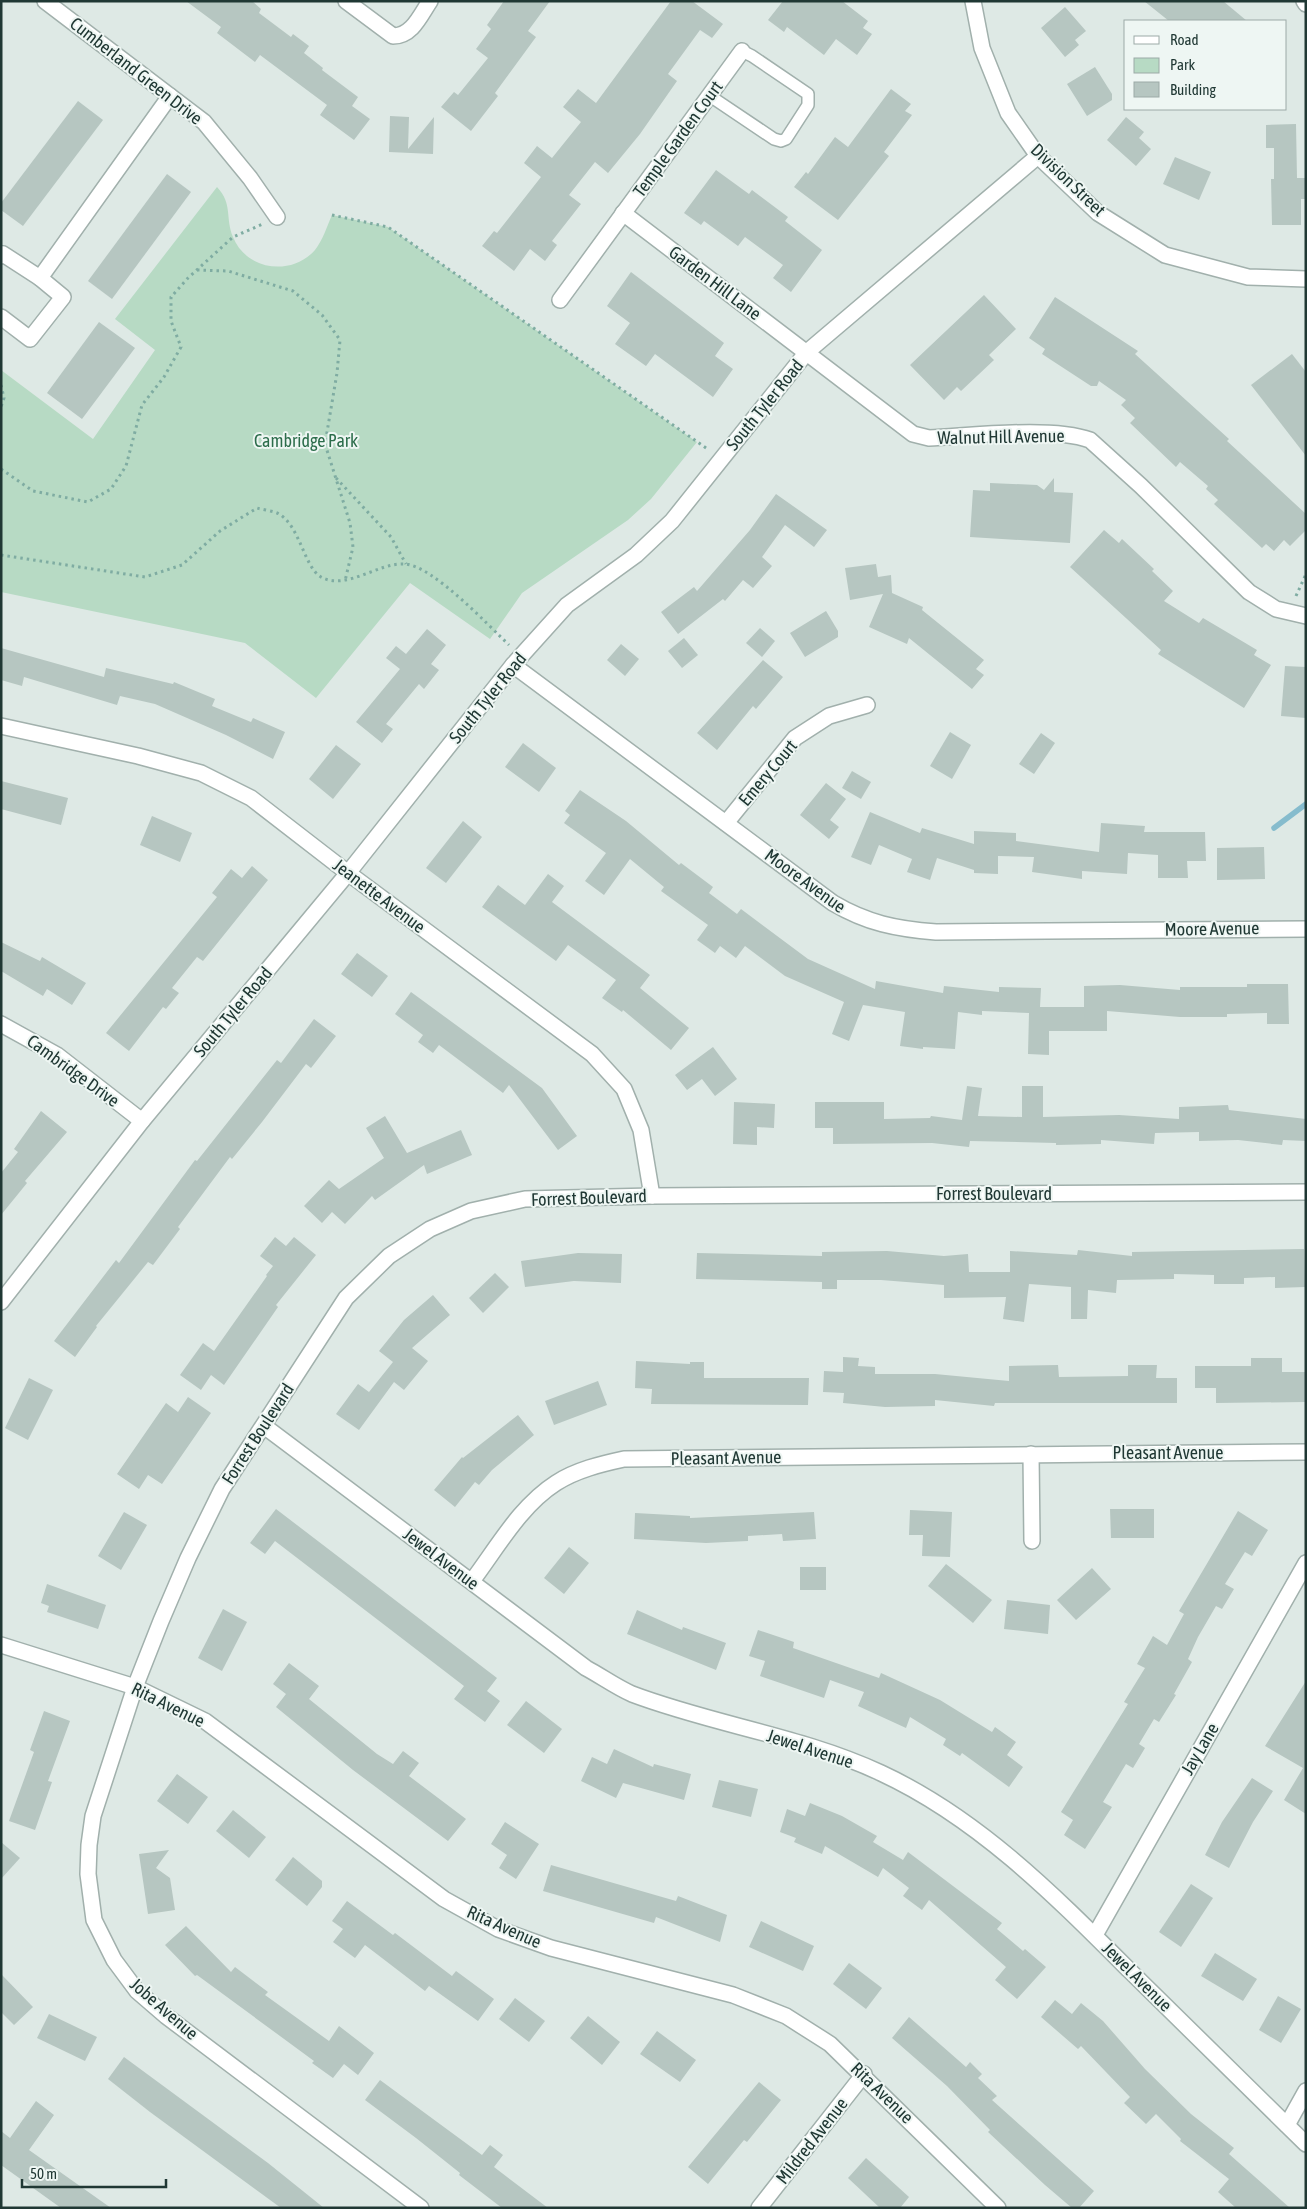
<svg xmlns="http://www.w3.org/2000/svg" width="1307" height="2209" viewBox="0 0 1307 2209" font-family="'Asap Condensed',sans-serif">
<style>
.green{fill:#b7dac4}
.lines{fill:none;stroke-linecap:round;stroke-linejoin:round}
.stream{stroke:#86bccd;stroke-width:5.5}
.building{fill:#b6c6c1}
.lane-casing{stroke:#a1b0ac;stroke-width:14}
.street-casing{stroke:#a1b0ac;stroke-width:18}
.path{stroke:#7faca2;stroke-width:3;stroke-dasharray:2.5 4;stroke-linecap:butt}
.lane{stroke:#fff;stroke-width:11}
.street{stroke:#fff;stroke-width:15}
.labels{text-anchor:middle;stroke-width:4;stroke-linejoin:round;paint-order:stroke}
.street-label{font-size:18px;fill:#203834;stroke:#eef6f3}
.park-label{font-size:18px;fill:#2c6d4b;stroke:#eef6f3}
</style>
<rect width="100%" height="100%" fill="#dee9e5"/>
<path class="green" d="M217,187C233,204 225,218 233,237C246,270 291,277 315,250C323,240 327,226 332,215L388,227L697,442L651,499L628,520L522,593L490,639L410,583L316,698L245,643L1,592V370L93,439L155,350L115,319Z"/>
<g class="lines">
<polyline class="stream" points="1274,828 1306,804"/>
</g>
<g class="building">
<polygon points="186,1 252,1 261,9 259,13 291,37 293,34 309,46 304,53 323,68 322,70 358,97 352,106 370,119 354,140 320,115 327,105 260,55 255,62 217,33 221,27"/>
<polygon points="504,1 550,1 528,31 536,37 495,93 498,96 471,131 441,107 454,92 458,95 488,58 476,49 491,29 487,25"/>
<polygon points="671,1 692,1 723,24 712,38 700,30 668,74 677,81 640,134 608,173 595,162 569,195 581,204 552,241 557,245 545,261 530,249 514,271 482,246 494,231 497,233 541,177 524,163 537,146 552,158 581,122 563,107 578,89 596,103"/>
<polygon points="783,1 842,1 868,21 863,28 872,34 857,55 836,39 824,55 787,27 784,32 768,20"/>
<polygon points="1144,1 1223,1 1247,21 1169,21"/>
<polygon points="1065,7 1086,31 1075,40 1079,45 1065,57 1041,28"/>
<polygon points="1095,67 1112,94 1112,100 1087,116 1067,84"/>
<polygon points="891,89 911,104 905,111 912,115 884,152 889,156 838,220 794,187 806,172 808,174 835,137 848,147"/>
<polygon points="78,101 103,120 23,226 1,210 1,203"/>
<polygon points="390,116 409,117 408,149 434,117 433,154 389,152"/>
<polygon points="1126,117 1144,132 1139,138 1151,149 1136,166 1107,140"/>
<polygon points="1296,124 1297,178 1305,178 1305,199 1301,199 1301,225 1272,225 1271,179 1274,179 1274,148 1266,148 1266,125"/>
<polygon points="1175,157 1211,172 1199,200 1163,184"/>
<polygon points="716,170 749,194 752,190 788,217 785,221 822,250 791,292 773,278 783,265 745,237 738,246 704,221 701,225 684,213"/>
<polygon points="167,174 191,192 112,299 88,281"/>
<polygon points="631,272 724,343 715,356 733,369 713,397 655,354 646,366 615,344 630,323 607,306"/>
<polygon points="984,295 1016,329 989,355 994,360 961,391 957,387 944,400 910,365"/>
<polygon points="1055,297 1138,351 1135,354 1229,439 1227,441 1306,514 1306,530 1290,546 1284,540 1274,551 1266,544 1262,548 1214,504 1218,500 1206,489 1208,486 1180,462 1176,467 1130,423 1135,418 1121,405 1126,400 1099,381 1097,386 1091,386 1042,354 1045,349 1029,338"/>
<polygon points="99,322 135,348 82,419 47,393"/>
<polygon points="1292,354 1306,372 1306,456 1251,385"/>
<polygon points="1054,478 1054,492 1073,493 1070,543 970,537 973,490 990,491 990,483 1037,485 1044,490"/>
<polygon points="776,494 827,530 814,547 785,525 762,557 772,566 753,588 743,580 725,601 723,599 678,634 661,612 694,587 697,591 750,530"/>
<polygon points="1104,530 1119,543 1122,539 1154,569 1152,571 1173,591 1164,601 1199,623 1203,618 1220,628 1257,650 1254,655 1271,665 1244,708 1158,654 1161,650 1070,567"/>
<polygon points="876,564 878,577 891,575 892,593 923,607 922,610 984,660 976,669 984,675 972,689 909,638 907,644 869,627 883,594 850,600 845,568"/>
<polygon points="826,611 838,631 838,637 805,657 790,633"/>
<polygon points="760,628 775,641 762,657 746,643"/>
<polygon points="427,629 446,645 431,664 439,670 424,689 419,684 386,724 393,729 382,743 356,722 400,669 386,658 396,646 406,654"/>
<polygon points="684,638 698,655 682,668 668,651"/>
<polygon points="621,644 639,659 625,676 607,660"/>
<polygon points="1,648 104,677 106,668 173,684 174,682 215,699 212,706 251,722 253,718 285,732 273,759 226,735 155,704 120,696 117,705 24,677 22,686 1,680"/>
<polygon points="763,660 783,677 756,709 753,706 717,750 697,733"/>
<polygon points="1285,666 1306,667 1306,718 1281,716"/>
<polygon points="950,732 971,745 952,779 930,766"/>
<polygon points="1041,733 1055,743 1034,774 1019,764"/>
<polygon points="523,743 556,768 539,792 505,767"/>
<polygon points="336,745 361,764 333,799 309,779"/>
<polygon points="852,771 871,782 861,799 842,788"/>
<polygon points="1,781 68,798 61,825 1,809"/>
<polygon points="826,783 846,799 830,820 839,827 829,839 800,815"/>
<polygon points="580,790 626,821 679,865 681,863 713,887 709,893 737,914 741,909 808,959 875,989 876,981 943,993 944,986 999,992 999,987 1041,988 1040,1007 1084,1007 1084,986 1120,985 1180,990 1180,987 1247,987 1247,984 1288,984 1289,1024 1267,1024 1267,1013 1227,1014 1227,1017 1180,1017 1107,1011 1107,1031 1049,1031 1049,1055 1028,1054 1029,1013 982,1011 982,1015 958,1012 955,1049 923,1047 923,1049 900,1046 905,1012 863,1005 849,1041 832,1034 844,1002 785,976 745,946 736,958 720,946 715,953 697,940 708,925 661,891 664,887 630,859 604,895 585,881 606,853 564,823 570,815 565,811"/>
<polygon points="870,812 920,833 922,828 974,844 974,831 1016,833 1016,841 1099,852 1101,823 1145,826 1144,832 1205,832 1206,861 1187,861 1188,878 1158,878 1158,855 1128,853 1127,874 1082,871 1082,879 1032,872 1034,857 998,856 998,874 974,873 974,870 937,858 930,880 907,872 912,859 879,845 871,865 851,857"/>
<polygon points="152,816 192,833 180,862 140,845"/>
<polygon points="463,821 482,837 446,883 426,868"/>
<polygon points="1264,847 1265,879 1217,880 1217,848"/>
<polygon points="252,866 268,880 203,961 197,957 172,988 179,993 166,1009 163,1007 129,1051 106,1033 217,897 212,893 231,869 242,878"/>
<polygon points="548,874 564,886 552,902 650,975 640,988 689,1028 671,1050 623,1010 622,1012 602,998 616,980 601,969 568,945 556,961 482,907 498,885 525,905"/>
<polygon points="1,942 40,961 42,957 86,983 72,1005 47,989 43,996 1,971"/>
<polygon points="357,953 388,976 372,997 341,974"/>
<polygon points="411,992 542,1088 577,1136 558,1150 509,1085 503,1093 439,1045 433,1053 418,1042 423,1035 395,1014"/>
<polygon points="314,1019 336,1036 311,1068 306,1064 262,1122 232,1159 230,1157 178,1227 180,1229 153,1265 148,1262 96,1326 97,1327 75,1357 54,1341 116,1260 119,1263 195,1160 197,1161 277,1060 281,1063"/>
<polygon points="713,1047 737,1079 715,1096 702,1079 687,1090 675,1075"/>
<polygon points="967,1086 982,1088 978,1116 1022,1117 1022,1086 1043,1086 1043,1117 1119,1115 1179,1119 1179,1107 1228,1105 1229,1110 1306,1119 1306,1141 1283,1140 1282,1145 1238,1140 1199,1141 1199,1132 1155,1133 1154,1144 1101,1140 1101,1144 1056,1145 1056,1143 970,1141 969,1147 932,1143 833,1144 833,1128 815,1128 815,1102 884,1102 884,1119 930,1118 931,1116 962,1120"/>
<polygon points="734,1102 775,1104 774,1128 757,1127 757,1145 733,1144"/>
<polygon points="41,1111 67,1132 25,1181 27,1183 1,1215 1,1173 18,1152 14,1149"/>
<polygon points="385,1116 407,1153 461,1130 472,1155 427,1174 424,1165 375,1200 372,1196 345,1224 332,1212 322,1223 304,1206 329,1180 339,1189 384,1158 366,1128"/>
<polygon points="275,1237 286,1246 294,1237 316,1255 276,1305 278,1307 224,1385 211,1375 201,1390 180,1375 203,1343 214,1351 267,1276 266,1275 273,1266 260,1256"/>
<polygon points="1304,1249 1305,1287 1275,1288 1275,1277 1244,1278 1244,1284 1214,1284 1214,1275 1174,1274 1174,1279 1117,1280 1116,1293 1088,1290 1087,1319 1071,1319 1071,1287 1029,1284 1024,1322 1003,1319 1006,1297 944,1298 944,1285 881,1280 837,1280 837,1289 822,1289 822,1282 696,1279 697,1253 822,1256 822,1252 887,1251 944,1256 968,1254 969,1272 1010,1272 1010,1251 1077,1255 1078,1250 1132,1256 1132,1252"/>
<polygon points="578,1253 622,1254 621,1283 574,1281 525,1287 521,1261"/>
<polygon points="495,1273 509,1287 483,1313 469,1298"/>
<polygon points="433,1295 450,1315 412,1348 428,1361 404,1390 394,1382 359,1430 336,1414 358,1384 369,1392 393,1362 379,1351 404,1320"/>
<polygon points="843,1357 859,1358 858,1366 875,1367 875,1374 935,1374 1009,1381 1009,1366 1058,1365 1059,1377 1128,1376 1128,1365 1157,1365 1156,1378 1177,1378 1177,1403 995,1403 994,1406 935,1400 935,1406 885,1407 843,1403 844,1393 823,1392 824,1371 843,1372"/>
<polygon points="1251,1358 1282,1358 1282,1372 1305,1372 1305,1402 1216,1403 1216,1388 1195,1388 1195,1366 1251,1366"/>
<polygon points="636,1361 690,1364 690,1362 704,1362 704,1378 809,1378 808,1405 651,1404 652,1389 635,1388"/>
<polygon points="29,1378 53,1390 28,1440 5,1428"/>
<polygon points="598,1381 607,1405 554,1425 545,1401"/>
<polygon points="188,1397 211,1413 162,1484 148,1475 139,1489 117,1474 166,1403 178,1412"/>
<polygon points="518,1415 534,1435 492,1470 479,1485 475,1482 455,1507 434,1490 462,1457 463,1458"/>
<polygon points="276,1509 497,1678 487,1691 500,1701 485,1722 454,1699 464,1686 275,1541 265,1554 250,1543"/>
<polygon points="1110,1509 1154,1509 1154,1538 1111,1538"/>
<polygon points="910,1510 952,1512 950,1557 922,1556 923,1535 909,1535"/>
<polygon points="1238,1511 1268,1530 1252,1556 1245,1552 1225,1584 1234,1589 1222,1609 1216,1606 1198,1637 1188,1659 1192,1662 1174,1694 1176,1695 1159,1722 1154,1719 1139,1744 1145,1748 1133,1768 1126,1764 1103,1802 1112,1807 1085,1849 1064,1835 1073,1820 1061,1812 1128,1704 1124,1702 1145,1668 1137,1664 1153,1636 1167,1645 1184,1614 1179,1611"/>
<polygon points="124,1512 147,1525 121,1570 98,1556"/>
<polygon points="814,1512 816,1539 783,1541 782,1534 748,1536 748,1541 706,1543 634,1539 635,1513 690,1516 690,1518"/>
<polygon points="569,1547 589,1563 564,1594 544,1578"/>
<polygon points="946,1564 992,1600 973,1623 928,1586"/>
<rect x="800" y="1567" width="26" height="23"/>
<polygon points="1092,1568 1111,1589 1076,1620 1057,1600"/>
<polygon points="47,1584 106,1605 98,1629 47,1612 49,1606 41,1603"/>
<polygon points="1007,1600 1050,1605 1048,1634 1004,1629"/>
<polygon points="223,1609 247,1622 222,1671 198,1658"/>
<polygon points="637,1610 682,1630 683,1627 726,1643 716,1670 627,1634"/>
<polygon points="758,1630 794,1642 793,1648 879,1678 881,1673 940,1700 992,1732 995,1727 1016,1742 1007,1755 1023,1767 1009,1787 962,1753 960,1756 943,1745 946,1739 910,1717 906,1728 858,1706 864,1692 830,1680 824,1698 760,1676 765,1661 749,1656"/>
<polygon points="289,1663 319,1686 309,1699 377,1754 393,1764 403,1751 419,1763 409,1776 466,1819 448,1841 353,1770 276,1707 286,1694 273,1684"/>
<polygon points="1306,1681 1306,1814 1284,1800 1303,1768 1265,1746"/>
<polygon points="526,1701 562,1729 544,1753 507,1725"/>
<polygon points="44,1711 70,1721 48,1781 52,1782 35,1830 9,1821 34,1752 30,1750"/>
<polygon points="614,1749 653,1767 654,1764 691,1774 684,1800 623,1783 616,1798 581,1781 592,1757 607,1764"/>
<polygon points="177,1774 208,1797 188,1824 157,1801"/>
<polygon points="1252,1778 1273,1791 1253,1822 1229,1868 1205,1855 1222,1822"/>
<polygon points="719,1780 758,1789 751,1817 712,1807"/>
<polygon points="810,1803 842,1816 877,1836 873,1842 903,1860 908,1852 1002,1923 997,1929 1023,1951 1025,1949 1046,1967 1017,1999 995,1980 1006,1967 929,1900 922,1910 903,1896 909,1888 883,1868 878,1877 825,1846 822,1854 794,1842 796,1838 780,1832 787,1809 805,1816"/>
<polygon points="233,1810 266,1837 249,1858 216,1831"/>
<polygon points="505,1822 539,1844 516,1879 499,1868 507,1855 491,1844"/>
<polygon points="1,1842 20,1858 1,1879"/>
<polygon points="169,1850 156,1868 170,1878 175,1910 148,1914 139,1854"/>
<polygon points="293,1857 322,1881 322,1887 307,1906 275,1880"/>
<polygon points="551,1865 676,1901 678,1896 727,1915 720,1942 656,1917 654,1923 543,1891"/>
<polygon points="1191,1884 1213,1898 1181,1947 1159,1932"/>
<polygon points="347,1901 393,1935 395,1933 452,1976 456,1971 494,1999 478,2021 429,1986 425,1991 365,1945 355,1958 333,1942 343,1929 332,1921"/>
<polygon points="761,1921 814,1946 803,1971 749,1947"/>
<polygon points="186,1926 231,1972 235,1967 268,1992 265,1995 329,2041 339,2026 374,2053 358,2075 344,2064 333,2078 312,2063 314,2061 197,1975 195,1976 165,1945"/>
<polygon points="1215,1953 1257,1979 1243,2001 1201,1976"/>
<polygon points="849,1963 882,1988 866,2009 833,1984"/>
<polygon points="1,1974 33,2007 14,2025 1,2012"/>
<polygon points="1278,1996 1301,2009 1281,2043 1259,2030"/>
<polygon points="515,1998 545,2021 529,2042 499,2019"/>
<polygon points="1055,2000 1072,2014 1081,2003 1103,2021 1145,2069 1191,2114 1234,2148 1229,2154 1290,2208 1236,2208 1218,2192 1229,2179 1180,2141 1181,2139 1156,2114 1146,2124 1124,2103 1130,2097 1081,2046 1078,2049 1041,2017"/>
<polygon points="49,2014 97,2037 85,2061 37,2038"/>
<polygon points="588,2016 620,2042 602,2065 570,2038"/>
<polygon points="909,2017 966,2067 970,2062 982,2074 978,2078 997,2096 992,2100 1094,2191 1079,2208 1072,2208 1045,2185 988,2132 990,2130 947,2086 892,2038"/>
<polygon points="657,2031 696,2060 680,2082 640,2054"/>
<polygon points="124,2057 268,2163 324,2208 281,2208 150,2112 108,2079"/>
<polygon points="380,2080 482,2155 490,2145 503,2155 494,2167 548,2208 502,2208 459,2175 460,2173 416,2138 365,2100"/>
<polygon points="759,2082 781,2100 747,2142 744,2140 708,2184 688,2167"/>
<polygon points="36,2101 54,2115 29,2150 111,2208 61,2208 1,2165 1,2131 10,2138"/>
<polygon points="866,2158 909,2197 900,2208 880,2208 848,2178"/>
</g>
<g class="lines">
<g class="lane-casing">
<polyline id="lane" points="710,96 774,139 781,141 786,139 808,105 808,94 752,56 742,51"/>
</g>
<g class="street-casing">
<g id="street">
<polyline points="45,1 204,122 250,178 277,217"/>
<path d="M346,1L393,36C412,36 420,16 430,1"/>
<polyline points="973,1 982,48 1008,113 1038,156 1098,213 1165,255 1248,277 1306,279"/>
<polyline points="1304,1 1306,4"/>
<path d="M623,213L913,434L929,438C972,436 1052,426 1090,440L1141,486L1249,592L1276,609L1306,616"/>
<polyline points="1,256 3,254 40,278 170,96"/>
<polyline points="560,300 742,51"/>
<polyline points="1,317 30,339 63,297 40,278"/>
<path d="M513,665L833,903C867,923 896,929 936,932L1306,929"/>
<polyline points="1,726 138,756 201,773 251,798 348,873 592,1054 624,1089 641,1130 652,1196"/>
<polyline points="726,823 795,738 829,716 867,705"/>
<polyline points="1,1024 57,1055 142,1121"/>
<polyline points="1,1302 142,1121 348,873 513,665 567,605 636,555 672,521 807,352 1038,156"/>
<path d="M264,1426L586,1668C601,1676 616,1687 632,1694C714,1725 802,1736 881,1773C978,1818 1054,1895 1129,1970C1188,2028 1247,2086 1306,2144"/>
<polyline points="1031,1454 1032,1541"/>
<path d="M472,1581C497,1548 520,1506 556,1483C576,1470 601,1464 624,1459L1306,1452"/>
<polyline points="1,1645 135,1687 205,1721 444,1899 498,1929 551,1948 733,1995 786,2016 830,2044 998,2208"/>
<polyline points="1095,1935 1306,1563"/>
<polyline points="1287,2125 1306,2091"/>
<polyline points="421,2208 166,2016 137,1991 114,1960 94,1920 88,1874 89,1845 93,1816 135,1687 161,1621 188,1558 222,1489 346,1298 389,1256 430,1229 471,1211 525,1199 652,1196 1306,1192"/>
<polyline points="759,2208 864,2074"/>
</g>
</g>
<g class="path">
<polyline points="332,215 388,227 709,450"/>
<polyline points="197,270 228,271 293,291 322,315 340,340 337,373 325,444 350,523 353,547 345,581"/>
<polyline points="1,385 4,398 1,407"/>
<polyline points="1,469 33,491 88,502 111,489 126,466 142,405 164,377 181,347 171,321 171,297 188,278 233,237 263,224"/>
<polyline points="336,478 391,537 406,564"/>
<path d="M1,555L145,577L182,565L220,531L257,508C264,510 274,511 279,514C300,526 304,567 321,577C346,591 379,562 405,564C433,566 488,625 509,645"/>
<polyline points="1296,596 1306,574"/>
</g>
<use href="#lane" class="lane"/>
<use href="#street" class="street"/>
</g>
<g class="labels">
<g class="street-label">
<text transform="translate(136 71) rotate(38)" y="6">Cumberland Green Drive</text>
<text transform="translate(678 139) rotate(-54)" y="6">Temple Garden Court</text>
<text transform="translate(1068 180) rotate(44)" y="6">Division Street</text>
<text transform="translate(715 283) rotate(37)" y="6">Garden Hill Lane</text>
<text transform="translate(765 405) rotate(-51)" y="6">South Tyler Road</text>
<text transform="translate(1001 437) rotate(-1)" y="6">Walnut Hill Avenue</text>
<text transform="translate(488 698) rotate(-51)" y="6">South Tyler Road</text>
<text transform="translate(768 773) rotate(-50)" y="6">Emery Court</text>
<text transform="translate(805 881) rotate(36)" y="6">Moore Avenue</text>
<text transform="translate(379 896) rotate(37)" y="6">Jeanette Avenue</text>
<text transform="translate(1212 929) rotate(-1)" y="6">Moore Avenue</text>
<text transform="translate(233 1012) rotate(-50)" y="6">South Tyler Road</text>
<text transform="translate(73 1071) rotate(36)" y="6">Cambridge Drive</text>
<text x="994" y="1200">Forrest Boulevard</text>
<text transform="translate(589 1198) rotate(-2)" y="6">Forrest Boulevard</text>
<text transform="translate(258 1434) rotate(-57)" y="6">Forrest Boulevard</text>
<text x="1168" y="1459">Pleasant Avenue</text>
<text transform="translate(726 1458) rotate(-1)" y="6">Pleasant Avenue</text>
<text transform="translate(441 1559) rotate(37)" y="6">Jewel Avenue</text>
<text transform="translate(168 1705) rotate(26)" y="6">Rita Avenue</text>
<text transform="translate(810 1749) rotate(18)" y="6">Jewel Avenue</text>
<text transform="translate(1200 1749) rotate(-60)" y="6">Jay Lane</text>
<text transform="translate(504 1927) rotate(24)" y="6">Rita Avenue</text>
<text transform="translate(1137 1977) rotate(45)" y="6">Jewel Avenue</text>
<text transform="translate(164 2009) rotate(41)" y="6">Jobe Avenue</text>
<text transform="translate(882 2093) rotate(44)" y="6">Rita Avenue</text>
<text transform="translate(812 2141) rotate(-52)" y="6">Mildred Avenue</text>
</g>
<g class="park-label">
<text x="306" y="447">Cambridge Park</text>
</g>
</g>
<rect width="1307" height="2209" fill="none" stroke="#203834" stroke-width="5"/>
<rect x="1124" y="20" width="162" height="90" fill="#eef6f3" stroke="#9caaa7"/>
<rect x="1134" y="36" width="25" height="8" fill="#ffffff" stroke="#9caaa7"/>
<text x="1170" y="45" font-size="15" fill="#203834">Road</text>
<rect x="1134" y="58" width="25" height="15" fill="#b7dac4" stroke="#9caaa7"/>
<text x="1170" y="70" font-size="15" fill="#203834">Park</text>
<rect x="1134" y="82" width="25" height="15" fill="#b6c6c1" stroke="#9caaa7"/>
<text x="1170" y="95" font-size="15" fill="#203834">Building</text>
<path d="M22 2179v8h144v-8" fill="none" stroke="#203834" stroke-width="2.5"/>
<text x="30" y="2179" font-size="15" fill="#203834" stroke="#eef6f3" stroke-width="4" paint-order="stroke">50 m</text>
</svg>
